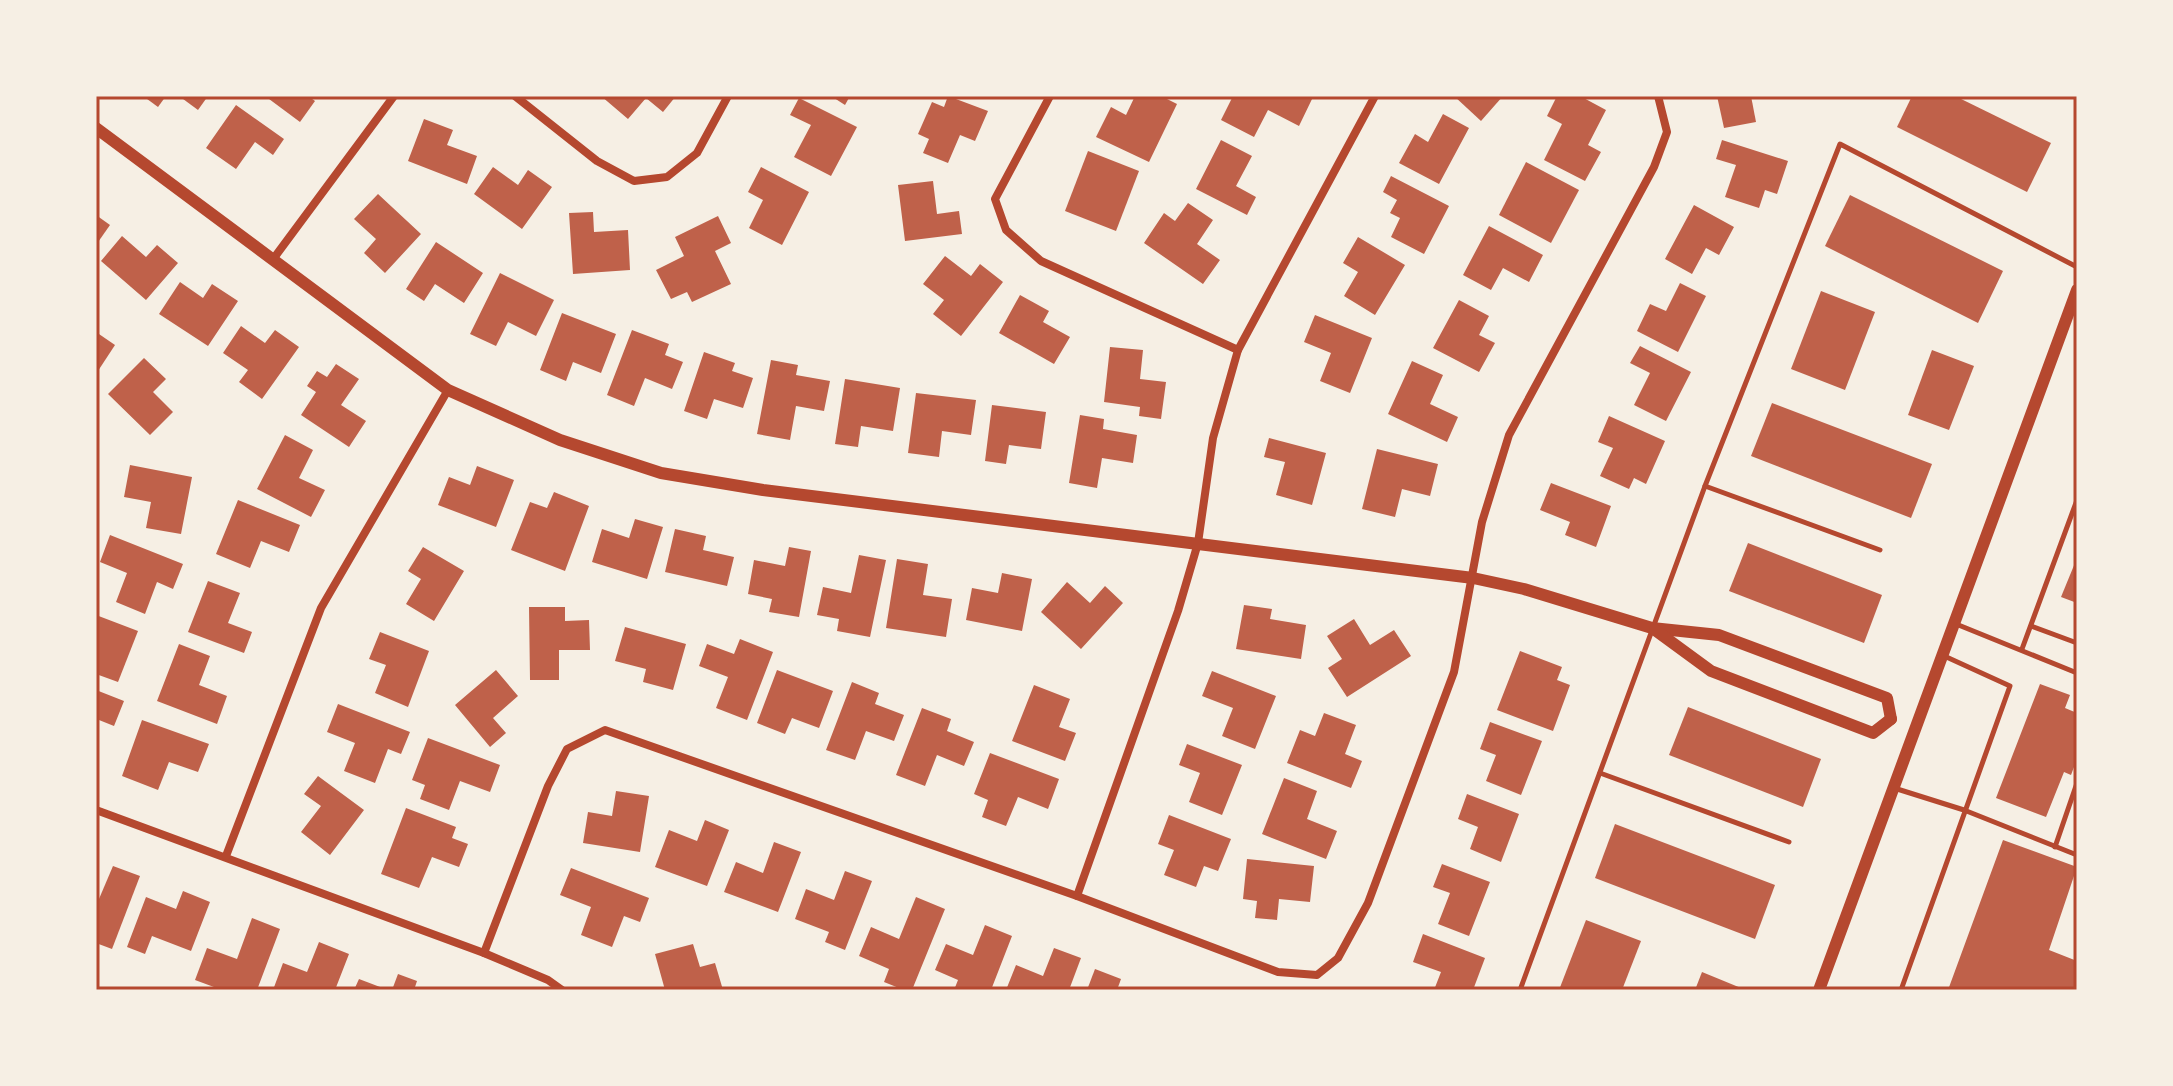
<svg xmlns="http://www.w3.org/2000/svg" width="2173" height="1086" viewBox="0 0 2173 1086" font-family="Cabin,sans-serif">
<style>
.building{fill:#bf614a}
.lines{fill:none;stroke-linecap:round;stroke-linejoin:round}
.service{stroke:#b5482f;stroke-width:5}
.minor{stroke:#b5482f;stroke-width:8}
.tertiary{stroke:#b5482f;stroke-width:12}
.neatline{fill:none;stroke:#b5482f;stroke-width:3}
</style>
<rect width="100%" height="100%" fill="#f6efe4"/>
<g class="building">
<polygon points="143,96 166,96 158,107"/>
<polygon points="179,96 208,96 198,110"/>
<polygon points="265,96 308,96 315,101 300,122"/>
<polygon points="601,96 676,96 663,112 646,98 628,119"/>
<polygon points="831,96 850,96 845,105"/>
<polygon points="948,96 988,111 975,141 960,135 948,163 923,153 929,139 918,134 932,102 944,107"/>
<polygon points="1135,96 1161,96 1177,104 1149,162 1096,137 1111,107 1126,115"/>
<polygon points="1233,96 1310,96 1313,97 1299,126 1268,110 1254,137 1221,120"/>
<polygon points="1454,96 1503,96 1481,121"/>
<polygon points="1557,96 1580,96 1606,110 1588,145 1601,152 1585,181 1544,160 1562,124 1547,116"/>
<polygon points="1717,96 1751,96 1756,122 1724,128"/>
<polygon points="1912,96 1955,96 2051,143 2027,192 1897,127"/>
<polygon points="799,98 857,127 831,176 794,157 811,125 790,115"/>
<polygon points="236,105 284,139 273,155 255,142 236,169 206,148"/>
<polygon points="1443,114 1469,128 1439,184 1399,163 1415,134 1428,142"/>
<polygon points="424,119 453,130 447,145 477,156 467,184 408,161"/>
<polygon points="1221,140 1252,156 1236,186 1256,197 1247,215 1196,189"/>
<polygon points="1722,140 1788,161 1777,194 1765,190 1759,208 1725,197 1736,165 1716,159"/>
<polygon points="1088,151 1139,171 1116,231 1065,211"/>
<polygon points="1526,162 1579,190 1551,243 1499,215"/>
<polygon points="493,167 518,185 528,170 552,187 522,229 474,194"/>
<polygon points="761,167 809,192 782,245 749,228 763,200 748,192"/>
<polygon points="1391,176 1449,206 1424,254 1391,237 1400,218 1390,213 1397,200 1383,192"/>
<polygon points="933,181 937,214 959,211 962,234 905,241 898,185"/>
<polygon points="378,194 421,234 385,273 364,253 376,239 354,219"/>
<polygon points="1850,195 2003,271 1978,323 1825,246"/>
<polygon points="1188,203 1213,220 1197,244 1220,260 1203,284 1144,243 1164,213 1175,221"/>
<polygon points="1694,205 1734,227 1719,255 1706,248 1692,274 1665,259"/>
<polygon points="593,212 594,232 628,230 630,270 573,274 569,213"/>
<polygon points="96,215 110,225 96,245"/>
<polygon points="718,216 731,243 715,251 731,284 692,302 687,292 671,299 656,270 684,256 675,237"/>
<polygon points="1489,226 1543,255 1529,282 1503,268 1491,290 1463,275"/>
<polygon points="122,236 146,257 157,245 178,263 146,300 101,261"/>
<polygon points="1358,237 1405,265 1375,315 1344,296 1358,272 1343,263"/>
<polygon points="436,242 483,273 464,303 435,284 424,301 406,289"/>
<polygon points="945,256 971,276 980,264 1003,282 961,336 933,314 944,300 923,284"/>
<polygon points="500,273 554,300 536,336 508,322 496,346 470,334"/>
<polygon points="180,282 203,298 212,284 238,301 208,346 159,314"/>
<polygon points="1680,283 1706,296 1678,352 1637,331 1650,304 1666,311"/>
<polygon points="1821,291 1875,312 1845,390 1791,369"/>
<polygon points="1020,295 1049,311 1043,322 1070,337 1054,364 999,333"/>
<polygon points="1459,300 1489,316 1479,335 1495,343 1479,372 1433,348"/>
<polygon points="562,313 616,334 601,373 573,362 566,381 540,370"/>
<polygon points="1315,315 1372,338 1350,393 1320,381 1331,353 1304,342"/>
<polygon points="241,326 265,343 275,330 299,347 262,399 239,382 248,370 223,353"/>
<polygon points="632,330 669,344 665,355 683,362 672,389 645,378 634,406 607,395"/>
<polygon points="96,332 115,345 96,374"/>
<polygon points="1640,346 1691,372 1666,421 1634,405 1650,373 1630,363"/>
<polygon points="1110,347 1143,350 1140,379 1166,382 1161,419 1139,416 1140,407 1104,402"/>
<polygon points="1932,350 1974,366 1949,430 1908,415"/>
<polygon points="704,352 735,363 732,371 753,378 743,408 714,399 707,419 684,411"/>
<polygon points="144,358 166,379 153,392 173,412 150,435 108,394"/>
<polygon points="771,360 798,365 796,375 830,381 824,411 796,406 790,440 757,434"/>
<polygon points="1412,361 1443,375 1430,404 1458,417 1447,442 1388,414"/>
<polygon points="336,364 359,379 341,405 366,421 349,447 301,415 316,392 307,386 317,371 327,377"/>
<polygon points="845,379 900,388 893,431 861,426 858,447 835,444"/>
<polygon points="916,393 976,400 971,435 942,431 939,457 908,453"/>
<polygon points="1772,403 1932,464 1911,518 1751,456"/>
<polygon points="992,405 1046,412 1041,449 1009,445 1006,464 985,461"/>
<polygon points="1080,415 1104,419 1103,429 1137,435 1133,463 1102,458 1097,488 1069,483"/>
<polygon points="1609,416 1665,441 1646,484 1634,478 1629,489 1600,476 1613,448 1598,442"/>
<polygon points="285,435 313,450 299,478 325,490 311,517 257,489"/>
<polygon points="1269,438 1326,453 1312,505 1276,495 1285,462 1264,457"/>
<polygon points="1377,449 1438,464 1430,496 1402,489 1395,517 1362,509"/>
<polygon points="130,465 192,477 181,534 146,528 151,502 124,497"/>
<polygon points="477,466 514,480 496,527 438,505 449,477 470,485"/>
<polygon points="1551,483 1611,506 1596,547 1565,535 1570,522 1540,510"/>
<polygon points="554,492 589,506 565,571 511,550 530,502 547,508"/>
<polygon points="238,500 300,525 289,552 261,541 250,568 216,554"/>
<polygon points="635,519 663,527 647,579 592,562 602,529 629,538"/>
<polygon points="675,529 706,536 703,550 734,557 727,586 665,572"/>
<polygon points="110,535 183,564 173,589 157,582 145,614 116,602 127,573 100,562"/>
<polygon points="1748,543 1882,595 1864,643 1729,591"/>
<polygon points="423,547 464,571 434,621 406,604 421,579 408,571"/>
<polygon points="789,547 811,551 799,617 769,612 772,599 748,594 754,560 785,566"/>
<polygon points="859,555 886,560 870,637 837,631 839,619 817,615 823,587 851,593"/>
<polygon points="2077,558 2077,603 2061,597"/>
<polygon points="897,559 928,564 923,595 952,599 946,637 886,628"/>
<polygon points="1002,573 1032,579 1022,631 966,620 972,588 998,593"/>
<polygon points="208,581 240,593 228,623 252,632 244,653 188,632"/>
<polygon points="1067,582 1090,603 1105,586 1123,603 1081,649 1041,612"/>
<polygon points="1244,605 1272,609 1270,619 1306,625 1301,659 1236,649"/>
<polygon points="529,607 565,607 565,621 589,620 590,650 559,650 559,680 530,680"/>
<polygon points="96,615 138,631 118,682 96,674"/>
<polygon points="1354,619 1370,645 1394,630 1411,656 1347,697 1328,668 1342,659 1327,636"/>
<polygon points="625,627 686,644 673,690 643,682 646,669 615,661"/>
<polygon points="380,632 429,651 408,707 375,693 386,665 369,659"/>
<polygon points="740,639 773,652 747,720 716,708 728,677 699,666 707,644 734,654"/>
<polygon points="179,644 210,656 199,685 227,696 217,724 157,701"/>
<polygon points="1520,651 1562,667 1557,680 1570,685 1553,731 1497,710"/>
<polygon points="496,670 518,696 493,718 506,733 490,747 455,705"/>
<polygon points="777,670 833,691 819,728 792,718 785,734 757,723"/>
<polygon points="1212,671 1276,696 1255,749 1222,736 1233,708 1202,696"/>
<polygon points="852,682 879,693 875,704 904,715 894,741 866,731 855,760 826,750"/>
<polygon points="2040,684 2070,695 2065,708 2077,713 2077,759 2071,775 2064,772 2046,817 1996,798"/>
<polygon points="1034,685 1070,699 1059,727 1076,733 1065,761 1012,741"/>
<polygon points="96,690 124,701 114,726 99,720 96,727"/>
<polygon points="338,704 410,732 401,754 388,749 375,783 344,771 355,743 327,732"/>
<polygon points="1688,707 1821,759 1803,807 1669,755"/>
<polygon points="922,708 951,719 947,731 974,742 964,766 937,755 925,786 896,775"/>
<polygon points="1324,713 1356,725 1345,754 1362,761 1351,788 1287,763 1300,730 1315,736"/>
<polygon points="142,720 209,744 198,772 169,762 158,790 122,776"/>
<polygon points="1490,722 1542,741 1521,795 1486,781 1496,755 1480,749"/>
<polygon points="428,738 500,765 490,792 460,781 449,810 420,799 425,785 412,780"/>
<polygon points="1187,744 1242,765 1222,815 1189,802 1200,773 1179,765"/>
<polygon points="990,753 1059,779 1048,809 1018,797 1006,826 982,817 988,800 974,794"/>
<polygon points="318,776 364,810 330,855 301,832 321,806 304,794"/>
<polygon points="1284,778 1317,791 1307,819 1337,831 1326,859 1262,834"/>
<polygon points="616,791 649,796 640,852 583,843 588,812 612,816"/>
<polygon points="1467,794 1519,814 1501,862 1470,849 1478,827 1458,819"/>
<polygon points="406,808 456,827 452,838 468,844 459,867 432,857 419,888 381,874"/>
<polygon points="1169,815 1231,839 1218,871 1204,866 1196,887 1164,875 1174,850 1158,844"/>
<polygon points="705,820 729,830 707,886 655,867 669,830 697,841"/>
<polygon points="1615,824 1775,885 1755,939 1595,878"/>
<polygon points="2003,840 2077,867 2049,950 2077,961 2077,990 1948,990"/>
<polygon points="774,842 801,852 778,912 724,892 736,862 763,873"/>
<polygon points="1247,859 1314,866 1310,902 1279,899 1277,920 1255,918 1257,901 1243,899"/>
<polygon points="1442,864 1490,882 1469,936 1438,924 1450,893 1433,887"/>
<polygon points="113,866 140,876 112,949 96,943 96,906"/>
<polygon points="571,868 649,898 640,922 624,916 612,947 581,935 591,907 560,895"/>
<polygon points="845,871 872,881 845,950 825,942 829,932 795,919 806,889 834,900"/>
<polygon points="183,891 210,902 191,951 152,936 145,954 127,947 146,897 176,909"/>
<polygon points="916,897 945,909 912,990 904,990 884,982 889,969 859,956 871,927 899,939"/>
<polygon points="252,918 280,929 257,990 222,990 195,980 207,948 237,959"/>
<polygon points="1586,920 1641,941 1622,990 1559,990"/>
<polygon points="985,925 1012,936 991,990 954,990 958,980 935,970 946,944 973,955"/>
<polygon points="1423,934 1485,958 1473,990 1434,990 1441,972 1413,962"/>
<polygon points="319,942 349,954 335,990 273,990 283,963 307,972"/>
<polygon points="693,944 700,967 715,963 723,990 665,990 655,954"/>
<polygon points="1054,948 1081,958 1069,990 1006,990 1016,965 1043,976"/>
<polygon points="1095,969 1121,979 1117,990 1087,990"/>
<polygon points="1702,972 1741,988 1741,990 1695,990"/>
<polygon points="398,974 417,981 414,990 392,990"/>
<polygon points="359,979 388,990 354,990"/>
</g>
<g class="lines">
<g class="service">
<polyline points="1705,486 1880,550"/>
<polyline points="1956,624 2077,673"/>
<polyline points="2031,626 2077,643"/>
<polyline points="2022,649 2077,500"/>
<polyline points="1600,773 1789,842"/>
<polyline points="1894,788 1964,810 2077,855"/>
<polyline points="2055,847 2077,783"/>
<polyline points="1520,990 1705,486 1840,144 2077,267"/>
<polyline points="1901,990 2010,686 1942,655"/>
</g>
<g class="minor">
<polyline points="515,96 597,161 634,181 667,177 697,153 728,96"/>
<polyline points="1050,96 995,199 1006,230 1041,261 1238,350"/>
<polyline points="274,258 394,96"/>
<polyline points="96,810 484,953 548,980 562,990"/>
<polyline points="226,856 321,608 448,390"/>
<polyline points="1077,896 1178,611 1198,543 1213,438 1238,350 1375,96"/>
<polyline points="484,953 548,786 567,749 605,730 1077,896 1278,972 1317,975 1338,958 1368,903 1454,672 1482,522 1509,435 1654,167 1667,132 1658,96"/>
</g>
<g class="tertiary">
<polyline points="96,128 448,390 560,440 661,473 763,490 1473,578 1524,589 1652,628 1719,635 1887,698 1891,719"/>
<polyline points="1655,630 1711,671 1873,733 1891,719"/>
<polyline points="1819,990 2077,290"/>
</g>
</g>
<rect width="2173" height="1086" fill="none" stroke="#f6efe4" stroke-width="196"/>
<rect x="98" y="98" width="1977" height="890" class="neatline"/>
</svg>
